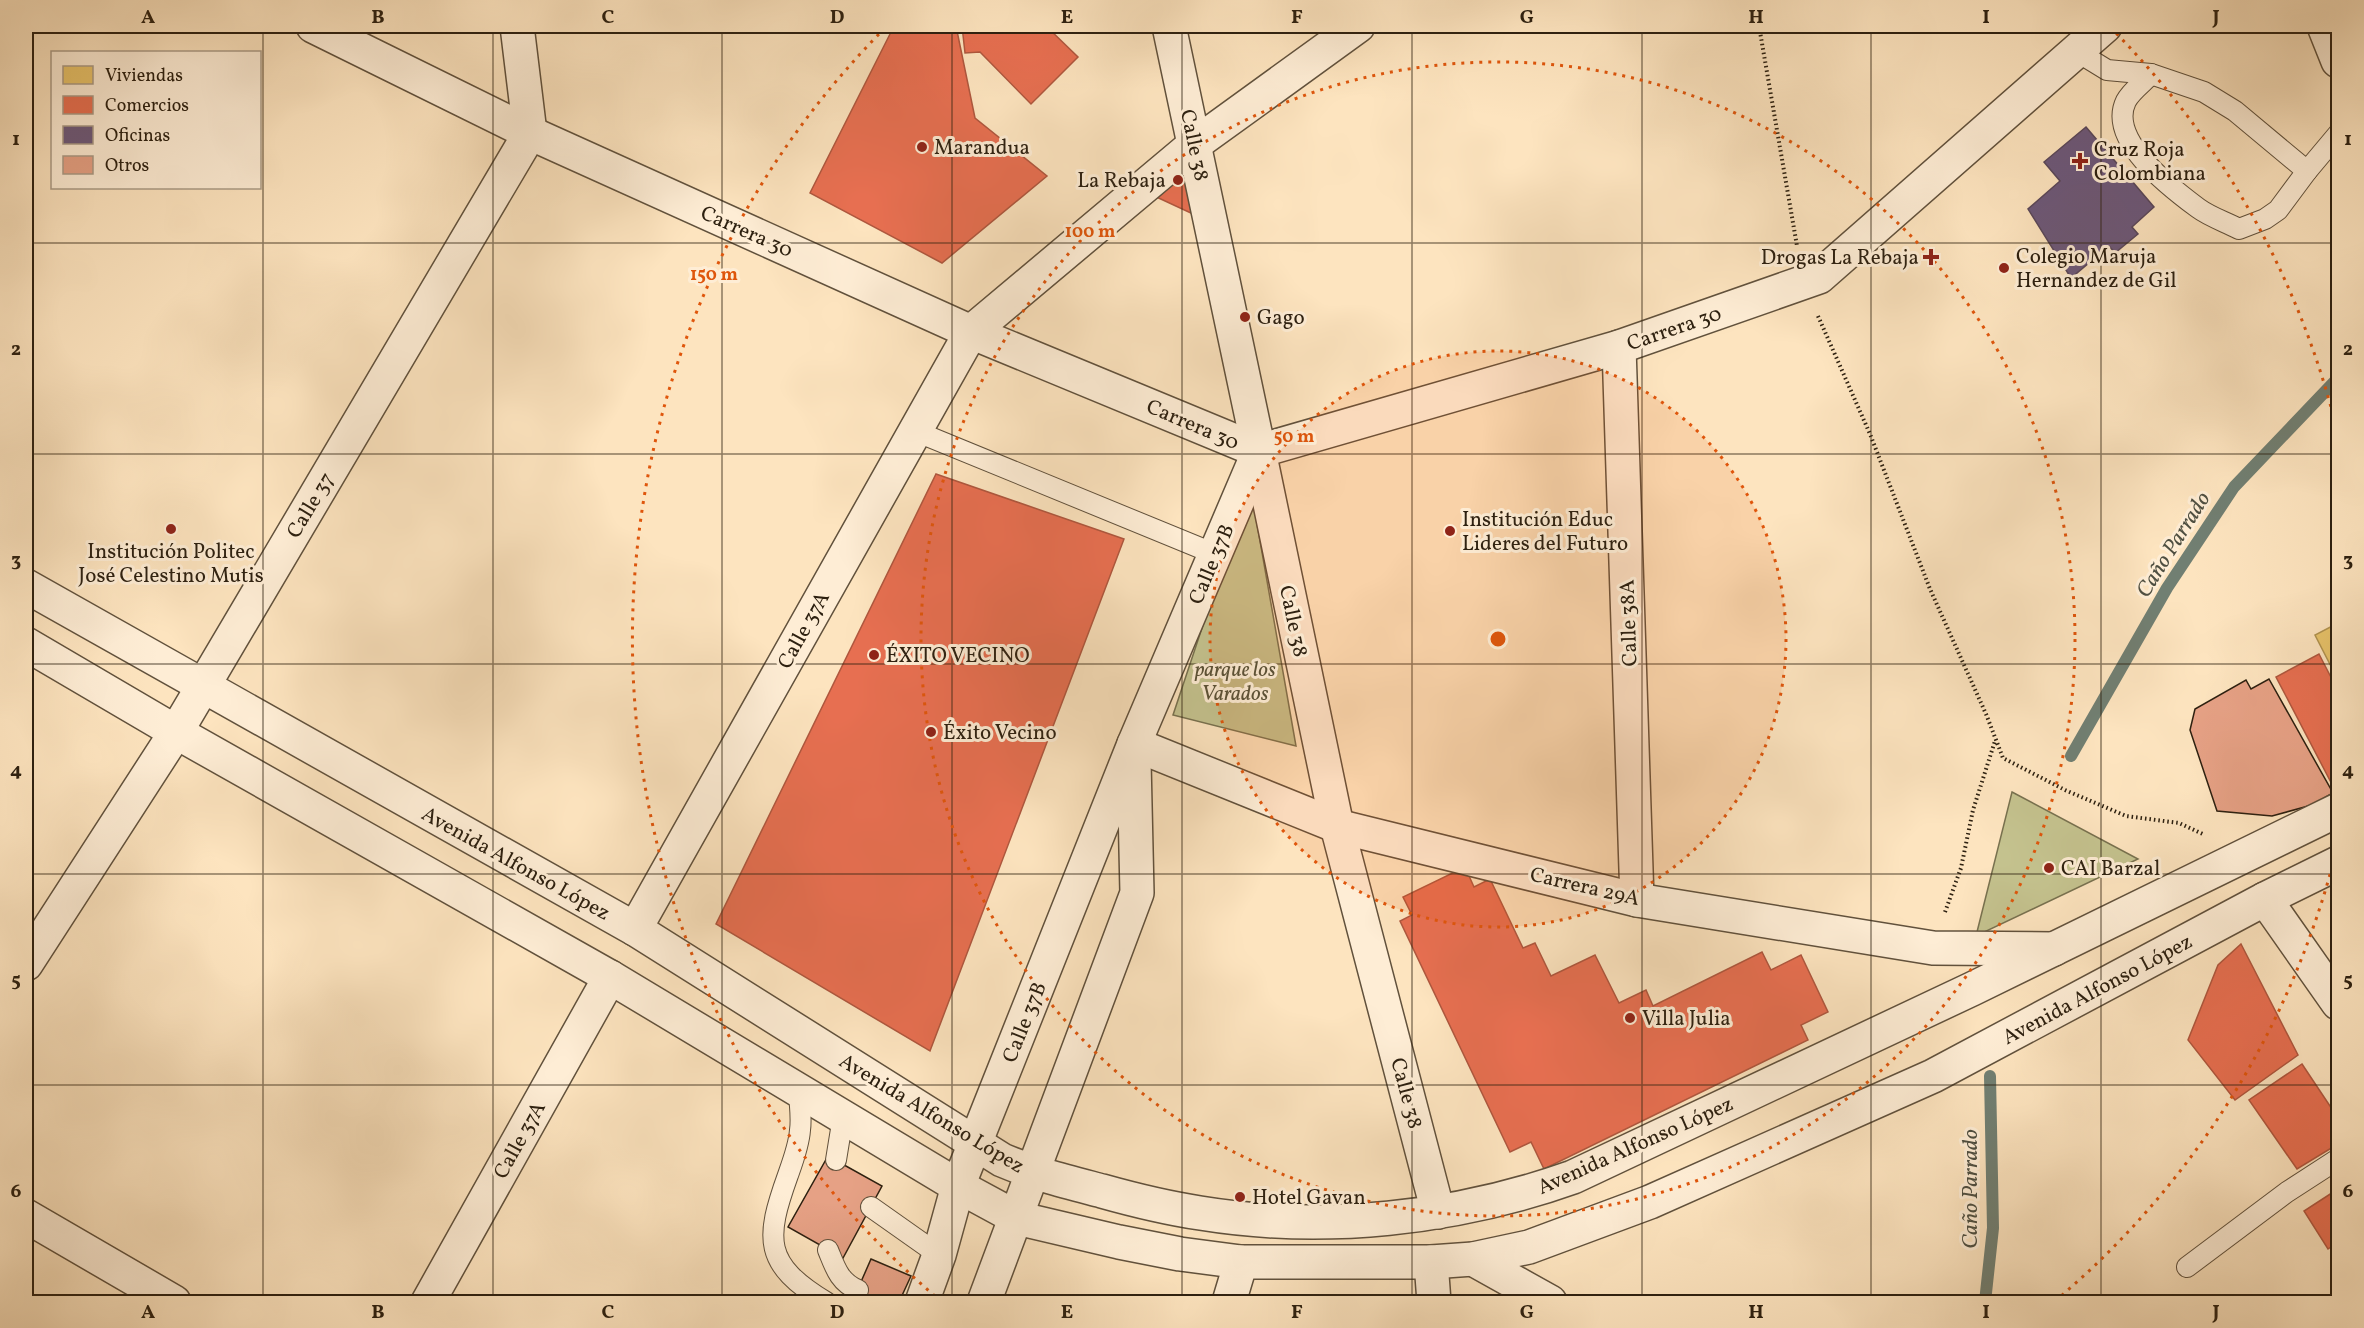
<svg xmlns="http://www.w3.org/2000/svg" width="2364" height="1328" viewBox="0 0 2364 1328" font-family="Vollkorn,serif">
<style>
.green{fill:#c4c28e;stroke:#78714f;stroke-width:1.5}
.homes{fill:#e9c46a;stroke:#b1934f;stroke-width:1.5}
.shops{fill:#e76f51;stroke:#af573e;stroke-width:1.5}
.offices{fill:#6d597a;stroke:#5a485a;stroke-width:1.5}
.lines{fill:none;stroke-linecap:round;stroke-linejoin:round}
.stream{stroke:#717f72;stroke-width:12}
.building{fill:#e6a185;stroke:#2d2010;stroke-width:1.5}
.service-casing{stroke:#61513c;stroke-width:22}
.minor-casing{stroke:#61513c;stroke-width:36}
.tertiary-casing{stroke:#61513c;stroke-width:36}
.path{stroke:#2d2010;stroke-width:4;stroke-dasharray:1.5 3;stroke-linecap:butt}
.service{stroke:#feedd5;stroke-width:20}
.minor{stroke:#feedd5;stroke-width:33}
.tertiary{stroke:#feedd5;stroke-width:33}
.grid{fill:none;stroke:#2d2010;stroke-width:1.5;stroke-opacity:0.55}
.ring{fill:none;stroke:#df560c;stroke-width:3;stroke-dasharray:3 6}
.poi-dot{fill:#8f2418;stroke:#feedd5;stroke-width:2}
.labels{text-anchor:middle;stroke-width:6;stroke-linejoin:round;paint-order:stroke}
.street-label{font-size:21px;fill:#2d2010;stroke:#feedd5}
.poi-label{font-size:21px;fill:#2d2010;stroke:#feedd5;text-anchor:start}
.park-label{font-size:21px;font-style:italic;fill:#5a5136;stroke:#feedd5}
.water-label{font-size:22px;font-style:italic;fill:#4f4f41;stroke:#feedd5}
.centre{fill:#df560c;stroke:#feedd5;stroke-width:3}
.ring-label{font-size:18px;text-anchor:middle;font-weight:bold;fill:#df560c;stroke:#feedd5;stroke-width:6;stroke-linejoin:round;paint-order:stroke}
.neatline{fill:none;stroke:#2d2010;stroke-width:2}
.grid-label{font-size:20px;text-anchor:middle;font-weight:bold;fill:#2d2010}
</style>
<rect width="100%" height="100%" fill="#fde4bf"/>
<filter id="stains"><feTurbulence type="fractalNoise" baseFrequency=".00333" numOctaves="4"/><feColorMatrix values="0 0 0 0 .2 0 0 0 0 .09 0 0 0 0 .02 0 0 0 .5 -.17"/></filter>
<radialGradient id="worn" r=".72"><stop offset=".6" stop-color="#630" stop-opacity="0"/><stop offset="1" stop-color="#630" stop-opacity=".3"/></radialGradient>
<g class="green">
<polygon points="1250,484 1296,746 1173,715"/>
<polygon points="2012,792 2138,859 1976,936"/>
</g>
<polygon class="homes" points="2338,623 2338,680 2315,635"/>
<g class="shops">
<polygon points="888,26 956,26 975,118 1047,176 942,263 810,193 890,34"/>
<polygon points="962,26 1046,26 1078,57 1031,104 980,52 965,53"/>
<polygon points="1185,165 1195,215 1150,194"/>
<polygon points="936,474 1124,539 930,1051 716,924"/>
<polygon points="2319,654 2338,691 2338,791 2336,792 2276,677"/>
<polygon points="1465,867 1474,887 1490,879 1523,948 1535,943 1551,976 1595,955 1619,1003 1646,990 1653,1006 1762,952 1771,970 1801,955 1828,1012 1801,1025 1808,1040 1544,1169 1531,1142 1510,1152 1400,921 1412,915 1403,897"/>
<polygon points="2241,944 2298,1055 2235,1100 2188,1040 2218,965"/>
<polygon points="2302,1064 2338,1118 2338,1144 2297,1169 2249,1100"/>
<polygon points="2338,1189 2338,1242 2328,1249 2304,1211"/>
</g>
<polygon class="offices" points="2086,127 2154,207 2132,227 2138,234 2115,253 2109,246 2071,278 2028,209 2060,181 2044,162"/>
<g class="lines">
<g class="stream">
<polyline points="2071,756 2167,588 2234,487 2338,378"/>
<polyline points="1985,1302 1993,1228 1990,1076"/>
</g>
</g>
<g class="building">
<polygon points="2269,679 2333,793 2312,805 2272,816 2217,811 2190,730 2195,709 2246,680 2251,689"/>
<polygon points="828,1156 882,1186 843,1258 788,1227"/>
<polygon points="871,1259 911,1276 899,1302 859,1302 853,1300"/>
</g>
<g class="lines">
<g class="service-casing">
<g id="service">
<polyline points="2076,51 2107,70 2151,74 2204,92 2235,111 2307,171 2338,134"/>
<path d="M2151,74C2144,82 2131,91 2126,101C2107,140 2171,188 2198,208C2210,217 2226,222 2239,229L2265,219L2278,210L2307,171"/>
<polyline points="915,431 1215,554"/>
<path d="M799,1089C799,1102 802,1117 800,1130C799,1145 793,1161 788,1175C765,1239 763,1264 826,1302"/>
<polyline points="836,1160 843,1117"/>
<polyline points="871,1207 939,1255"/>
<path d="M828,1250C835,1267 839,1282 858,1290"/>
<polyline points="2187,1267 2287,1192 2338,1159"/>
</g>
</g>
<g class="minor-casing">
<g id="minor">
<polyline points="313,26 530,133 971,332 1259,451 1619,347 1819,277 2105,26"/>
<polyline points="2324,26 2338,61"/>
<polyline points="1619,347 1637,900"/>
<polyline points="1259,451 1337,826 1438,1212"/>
<polyline points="1134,744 1337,826 1637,900 1933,948 2054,949"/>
<polyline points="2265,899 2338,1003"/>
<polyline points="635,929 971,332 1195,144 1358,26"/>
<polyline points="26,964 176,732 530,133 517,26"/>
<polyline points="26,1216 174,1302"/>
<polyline points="1473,1259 1550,1302"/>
<polyline points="1431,1262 1434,1302"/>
<polyline points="428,1302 610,977"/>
<polyline points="1229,1302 1241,1262"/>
</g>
</g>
<g class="tertiary-casing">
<g id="tertiary">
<path d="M26,586L635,929L1002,1160C1035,1174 1068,1182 1102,1191C1134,1200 1167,1208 1200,1213C1323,1233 1455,1219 1573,1177L1972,989L2338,810"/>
<polyline points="26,644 176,732 610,977 958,1186 1017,1218 1119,1242 1180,1254 1241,1262 1431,1262 1473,1259 1529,1247 1650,1202 1933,1076 2265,899 2338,863"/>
<polyline points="922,1302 939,1255 958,1186 1134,744 1259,451 1169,26"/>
<polyline points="984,1302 1137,893 1134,761"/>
</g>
</g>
<g class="path">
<polyline points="1759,26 1797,246"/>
<polyline points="1818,316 1870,434 1930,589 1986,714 2003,758 2065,790 2126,816 2179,823 2205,835"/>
<polyline points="1945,912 1961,868 1973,810 1995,741"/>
</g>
<use href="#service" class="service"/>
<use href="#minor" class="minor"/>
<use href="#tertiary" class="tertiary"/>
</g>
<path class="grid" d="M263,26V1302M493,26V1302M722,26V1302M952,26V1302M1182,26V1302M1412,26V1302M1642,26V1302M1871,26V1302M2101,26V1302M26,243H2338M26,454H2338M26,664H2338M26,874H2338M26,1085H2338"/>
<circle cx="1498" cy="639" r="288" fill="#df560c" fill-opacity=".12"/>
<g class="ring">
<circle cx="1498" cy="639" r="288"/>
<circle cx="1498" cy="639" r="577"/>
<path d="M2337 848A865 865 0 0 1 2054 1302M942 1302A865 865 0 0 1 886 27M2110 27A865 865 0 0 1 2337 430"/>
</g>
<g class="poi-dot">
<circle cx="922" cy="147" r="6"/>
<path d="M2077 152h6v6h6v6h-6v6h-6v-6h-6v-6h6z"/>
<circle cx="1178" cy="180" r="6"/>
<path d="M1928 248h6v6h6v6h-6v6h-6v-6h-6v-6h6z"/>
<circle cx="2004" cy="268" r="6"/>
<circle cx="1245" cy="317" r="6"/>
<circle cx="171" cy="529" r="6"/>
<circle cx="1450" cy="531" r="6"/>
<circle cx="874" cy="655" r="6"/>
<circle cx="931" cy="732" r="6"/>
<circle cx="2049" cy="868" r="6"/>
<circle cx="1630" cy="1018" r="6"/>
<circle cx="1240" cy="1197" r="6"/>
</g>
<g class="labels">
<g class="street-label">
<text transform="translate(1195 145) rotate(78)" y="7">Calle 38</text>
<text transform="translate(747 231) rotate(24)" y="7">Carrera 30</text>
<text transform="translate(1674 328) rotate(-19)" y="7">Carrera 30</text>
<text transform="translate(1193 424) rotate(23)" y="7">Carrera 30</text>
<text transform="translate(310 505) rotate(-59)" y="7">Calle 37</text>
<text transform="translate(1211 564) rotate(-67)" y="7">Calle 37B</text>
<text transform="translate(1294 621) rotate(78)" y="7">Calle 38</text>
<text transform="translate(1628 623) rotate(-92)" y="7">Calle 38A</text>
<text transform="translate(803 630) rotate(-61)" y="7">Calle 37A</text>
<text transform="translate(516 863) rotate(29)" y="7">Avenida Alfonso López</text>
<text transform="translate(1585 886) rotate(13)" y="7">Carrera 29A</text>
<text transform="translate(2097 989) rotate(-28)" y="7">Avenida Alfonso López</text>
<text transform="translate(1024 1022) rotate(-68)" y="7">Calle 37B</text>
<text transform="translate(1407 1093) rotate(75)" y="7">Calle 38</text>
<text transform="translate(932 1113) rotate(31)" y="7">Avenida Alfonso López</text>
<text transform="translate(519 1140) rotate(-61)" y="7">Calle 37A</text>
<text transform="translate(1635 1145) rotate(-24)" y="7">Avenida Alfonso López</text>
</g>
<g class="poi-label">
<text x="934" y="154">Marandua</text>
<text x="2094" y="156">Cruz Roja<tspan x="2094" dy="24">Colombiana</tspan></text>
<text x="1166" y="187" text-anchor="end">La Rebaja</text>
<text x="2016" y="263">Colegio Maruja<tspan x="2016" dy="24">Hernandez de Gil</tspan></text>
<text x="1919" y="264" text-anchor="end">Drogas La Rebaja</text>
<text x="1257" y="324">Gago</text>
<text x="1462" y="526">Institución Educ<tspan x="1462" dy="24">Lideres del Futuro</tspan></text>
<text x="171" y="558" text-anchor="middle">Institución Politec<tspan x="171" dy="24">José Celestino Mutis</tspan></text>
<text x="886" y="662">ÉXITO VECINO</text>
<text x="943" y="739">Éxito Vecino</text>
<text x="2061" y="875">CAI Barzal</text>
<text x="1642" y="1025">Villa Julia</text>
<text x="1252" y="1204">Hotel Gavan</text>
</g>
<g class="park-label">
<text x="1235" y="676">parque los<tspan x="1235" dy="24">Varados</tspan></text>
</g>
<g class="water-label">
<text transform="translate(2172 544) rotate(-58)" y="8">Caño Parrado</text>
<text transform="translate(1969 1189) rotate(-90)" y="8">Caño Parrado</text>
</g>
</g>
<circle cx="1498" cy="639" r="9" class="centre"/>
<g class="ring-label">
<text x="1090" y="237">100 m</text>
<text x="714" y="280">150 m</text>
<text x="1294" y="442">50 m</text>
</g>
<rect width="2364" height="1328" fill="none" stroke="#fde4bf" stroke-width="66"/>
<rect x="51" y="51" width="210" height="138" fill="#feedd5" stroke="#aa9b86" stroke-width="1.5"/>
<rect x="63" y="66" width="30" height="18" fill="#e9c46a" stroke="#aa9b86" stroke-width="1.5"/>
<text x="105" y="81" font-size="18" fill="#2d2010">Viviendas</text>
<rect x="63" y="96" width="30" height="18" fill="#e76f51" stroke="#aa9b86" stroke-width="1.5"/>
<text x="105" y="111" font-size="18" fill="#2d2010">Comercios</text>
<rect x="63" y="126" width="30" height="18" fill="#6d597a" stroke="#aa9b86" stroke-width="1.5"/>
<text x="105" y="141" font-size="18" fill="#2d2010">Oficinas</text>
<rect x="63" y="156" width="30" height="18" fill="#e6a185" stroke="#aa9b86" stroke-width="1.5"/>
<text x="105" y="171" font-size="18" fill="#2d2010">Otros</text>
<rect x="33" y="33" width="2298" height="1262" class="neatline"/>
<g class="grid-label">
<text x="148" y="23">A</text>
<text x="378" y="23">B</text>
<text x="608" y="23">C</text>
<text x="837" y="23">D</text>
<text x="1067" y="23">E</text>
<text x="1297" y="23">F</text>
<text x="1527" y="23">G</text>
<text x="1756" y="23">H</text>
<text x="1986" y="23">I</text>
<text x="2216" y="23">J</text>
<text x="16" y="145">1</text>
<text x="2348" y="145">1</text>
<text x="16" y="355">2</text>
<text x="2348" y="355">2</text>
<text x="16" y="566">3</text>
<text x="2348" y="566">3</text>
<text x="16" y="776">4</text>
<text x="2348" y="776">4</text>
<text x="16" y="986">5</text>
<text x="2348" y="986">5</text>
<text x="16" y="1197">6</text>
<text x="2348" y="1197">6</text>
<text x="148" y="1318">A</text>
<text x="378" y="1318">B</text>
<text x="608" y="1318">C</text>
<text x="837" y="1318">D</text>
<text x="1067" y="1318">E</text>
<text x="1297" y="1318">F</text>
<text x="1527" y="1318">G</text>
<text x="1756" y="1318">H</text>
<text x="1986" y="1318">I</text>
<text x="2216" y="1318">J</text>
</g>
<rect width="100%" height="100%" filter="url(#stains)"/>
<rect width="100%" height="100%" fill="url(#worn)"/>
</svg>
